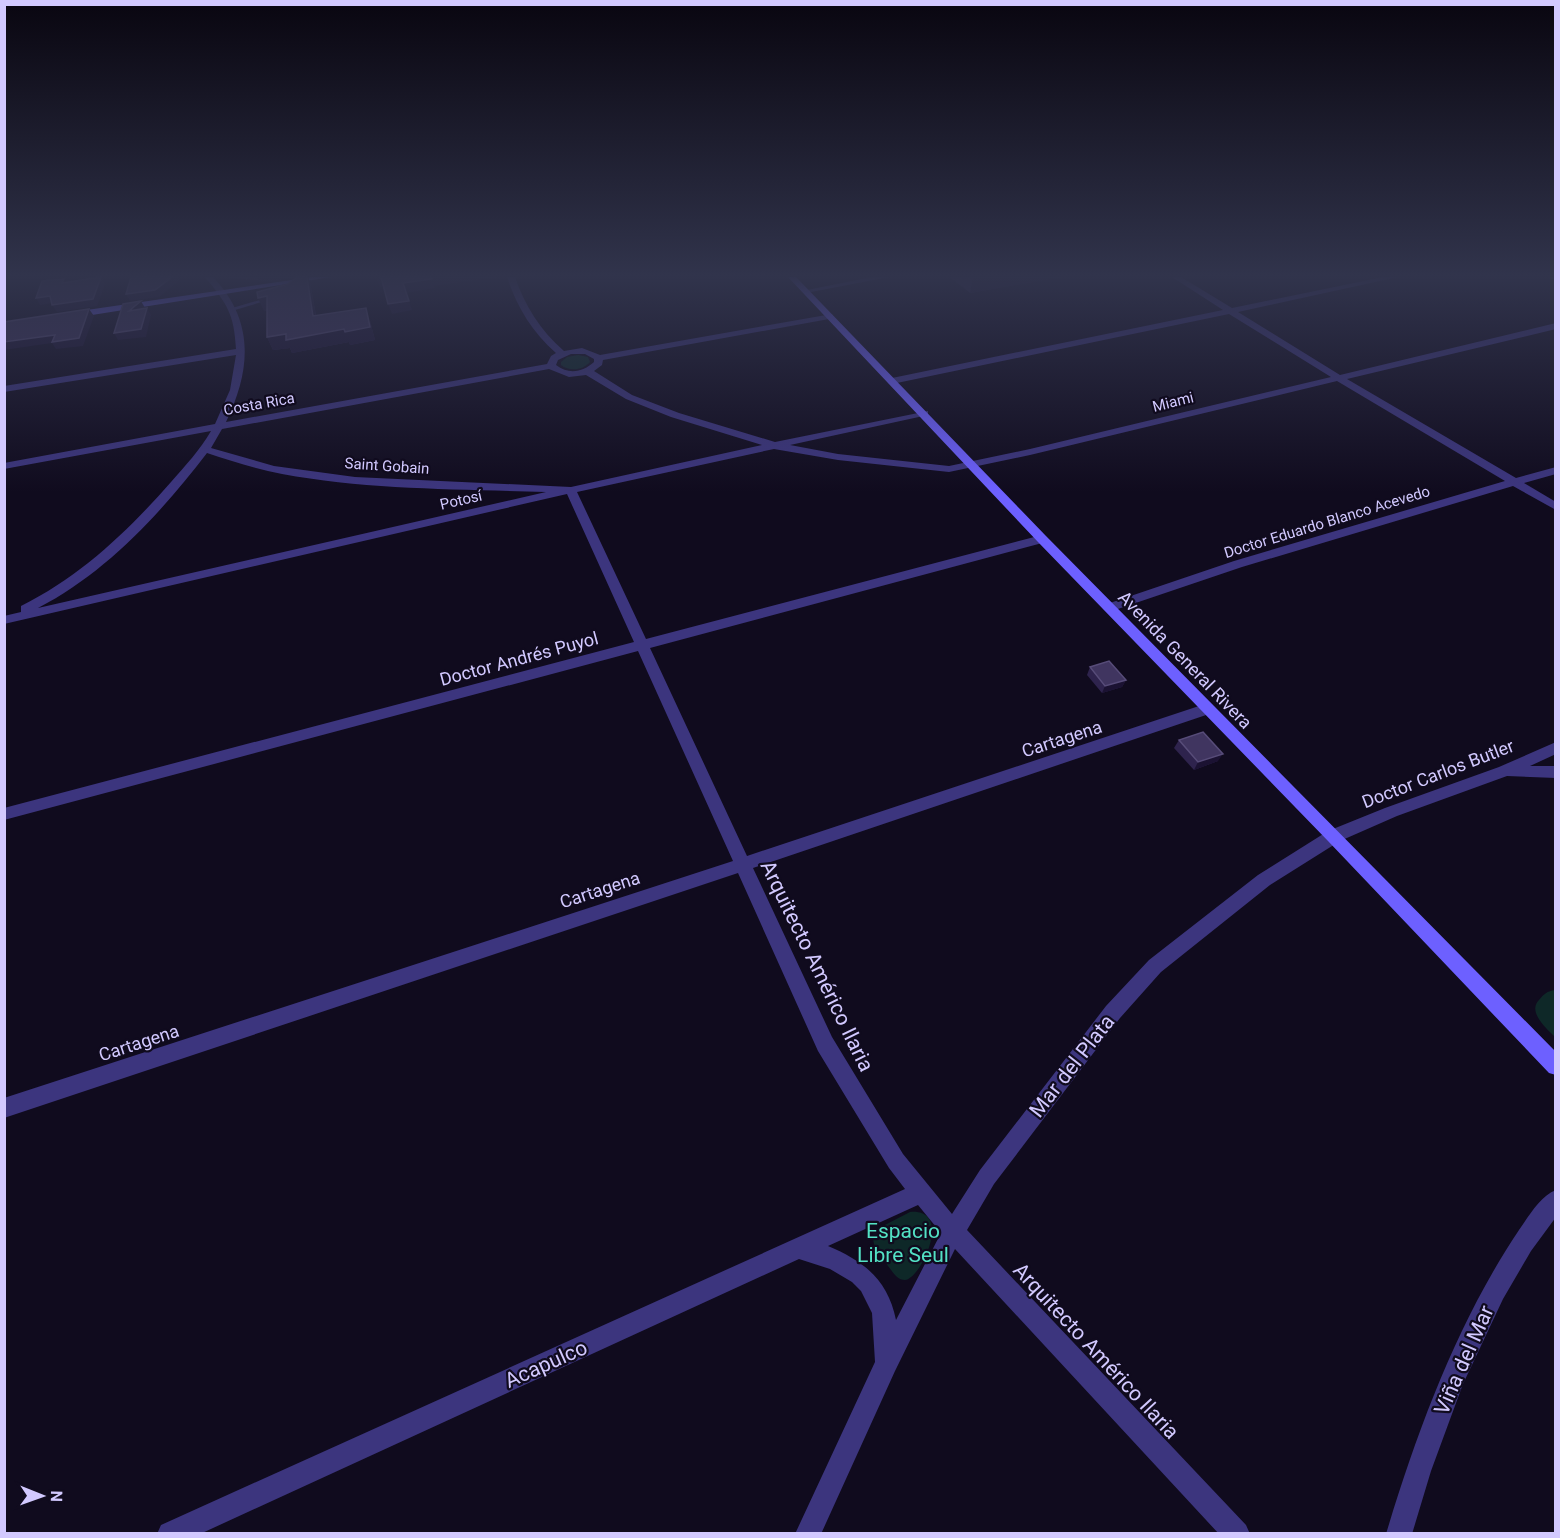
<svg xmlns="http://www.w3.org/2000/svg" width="1560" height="1538" viewBox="0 0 1560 1538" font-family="Roboto,sans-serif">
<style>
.green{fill:#0e2828}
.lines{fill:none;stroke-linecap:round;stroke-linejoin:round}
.lane{fill:#3c357e;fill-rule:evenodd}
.street{fill:#3c357e;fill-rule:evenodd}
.secondary{fill:#6d60ff;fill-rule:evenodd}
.wall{fill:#2e234d}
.shaded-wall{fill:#1b1232}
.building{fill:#403560;stroke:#574c79;stroke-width:1.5}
.labels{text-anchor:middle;stroke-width:4.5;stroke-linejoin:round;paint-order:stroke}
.far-street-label{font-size:15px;fill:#d2c9ff;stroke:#100b1e}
.street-label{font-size:18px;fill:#d2c9ff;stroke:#100b1e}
.near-street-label{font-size:21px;fill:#d2c9ff;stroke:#100b1e}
.near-park-label{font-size:21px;fill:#53e1c5;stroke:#100b1e}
</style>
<rect width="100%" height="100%" fill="#100b1e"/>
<g class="green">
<path d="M578,355L588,357L590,362C583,370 570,372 561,365V362L567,357Z"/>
<path d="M1555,990H1556L1555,1037C1547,1029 1527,1012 1539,1000C1544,994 1547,991 1555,990Z"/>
<path d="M910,1212C954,1208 921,1279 905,1280C897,1280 893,1272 888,1266C880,1255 872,1248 873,1233L879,1228Z"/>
</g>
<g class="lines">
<polygon class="lane" points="270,297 275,298 235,310 232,308"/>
<g class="street">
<path d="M205,277H213C255,321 251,370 226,422L547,364L551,356L556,353C532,332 517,307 507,277H515C525,306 540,330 564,351L582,348L600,355L832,314L833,316L829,319L603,360L602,365L594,371L632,395L679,413L775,442L928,411V415L790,445L838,454L949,466L1030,449L1331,377L1229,314L892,384L887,381L892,378L1223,310L1172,277H1181L1232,308L1383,277H1398L1238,312L1340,375L1556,323V329L1347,379L1516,478L1556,467V474L1524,483L1556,502V510L1513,486L1242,567L1109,612L1103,608L1104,605L1234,561L1505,481L1337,381L1030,455L949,472L838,460L774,449L577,492L646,639L1042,535L1048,539L1046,542L650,648L747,856L1202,705H1212L1214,709L1212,713L753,868L832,1037L903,1154L952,1214L980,1170L1106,1006L1149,960L1258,875L1328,831L1385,808L1499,767L1556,742V754L1530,766H1556V778L1507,776L1397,816L1340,841L1270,885L1161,972L1120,1018L994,1184L967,1230L1246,1525L1250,1534H1219L955,1249L895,1371L821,1534H795L875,1362L872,1313L861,1291L852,1282L830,1269L799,1259L200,1534H157L161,1525L905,1189L889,1168L818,1051L738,873L4,1118V1098L733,861L638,651L4,820V808L634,642L567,494L4,624V616L21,612V606C81,576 127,532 171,482C185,466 200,450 211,431L4,469V463L215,424L230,390L236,355L4,392V386L236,349C234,313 227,304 205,277ZM571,354H585L594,359V362C583,372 569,375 556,365L558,360ZM549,369L569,377L586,375L626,399L671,417L762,445L571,487L355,477L274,466L211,448L222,429ZM207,453C231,461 256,469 282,474C368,490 458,489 546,492L38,608C106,573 161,513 207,453ZM918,1205L941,1233L896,1320C888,1280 864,1261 828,1246Z"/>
<polygon points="872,277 889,277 806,293 802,291"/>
<polygon points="1550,277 1556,277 1556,279 1551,279"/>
<path d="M1556,1190V1217L1531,1251L1503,1299L1463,1384L1431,1471L1412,1534H1386C1418,1428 1458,1321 1519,1230C1529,1216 1540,1196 1556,1190Z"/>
</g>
<g class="secondary">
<polygon points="312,277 331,277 73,318 69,315 73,312"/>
<polygon points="788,277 796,277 1046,536 1556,1052 1556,1075 1549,1073 1328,841 1038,542"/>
</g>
</g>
<g class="wall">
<polygon points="228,277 308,277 310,282 316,315 370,321 375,340 350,345 349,342 292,353 290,348 273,350 267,337 267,310 264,311 288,284 297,277 259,282 258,280 228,278"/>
<polygon points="950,277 1061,277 970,293"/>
<polygon points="1090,667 1126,680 1122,687 1102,693 1087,675"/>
<polygon points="1179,740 1218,761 1194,770 1174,748"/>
</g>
<g class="shaded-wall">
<polygon points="101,277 105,284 97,306 57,312 52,305"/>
<polygon points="172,277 178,277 180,280 159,297 130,301 126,294"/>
<polygon points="257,277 298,277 259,282"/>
<polygon points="307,277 308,277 310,282 318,329 313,316"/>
<polygon points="381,277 384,286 380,287 376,278"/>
<polygon points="431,277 497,277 434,286 435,288 406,293 403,283"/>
<polygon points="973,277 1061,277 970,293"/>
<polygon points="50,296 54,303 40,305 36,298"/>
<polygon points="267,296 273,309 264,311 258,298"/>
<polygon points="141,301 145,308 129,311"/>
<polygon points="409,301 412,310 392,314 388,304"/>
<polygon points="147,308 151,315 146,337 118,340 114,333"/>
<polygon points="366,308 370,321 375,340 350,345 349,342 292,353 290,348 273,350 267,337"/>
<polygon points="89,309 94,316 83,346 56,349 52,343 4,350 4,342 55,335"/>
<polygon points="1126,680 1122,687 1102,693 1105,686"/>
<polygon points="1223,754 1218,761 1194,770 1198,762"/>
</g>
<g class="building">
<polygon points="101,277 93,299 52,305 50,296 36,298 42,281 64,279 62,283"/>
<polygon points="131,277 172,277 155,290 126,294"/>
<polygon points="297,277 307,277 313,316 366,308 370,327 345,332 344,329 286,340 286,334 267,337 267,296 258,298 257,292 288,284"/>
<polygon points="381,277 431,277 432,279 403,283 409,301 388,304"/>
<polygon points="141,301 129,311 147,308 141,329 114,333 123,304"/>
<polygon points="89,309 79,338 52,342 55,335 4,342 4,322"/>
<polygon points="1109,661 1126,680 1105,686 1090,667"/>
<polygon points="1203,732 1223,754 1198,762 1179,740"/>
</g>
<linearGradient id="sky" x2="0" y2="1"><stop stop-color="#090610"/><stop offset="0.56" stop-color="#31344c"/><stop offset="1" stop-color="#31344c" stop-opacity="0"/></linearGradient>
<rect width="1560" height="492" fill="url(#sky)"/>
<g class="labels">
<g class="far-street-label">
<text transform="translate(1173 402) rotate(-14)" y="5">Miami</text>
<text transform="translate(259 404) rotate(-10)" y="5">Costa Rica</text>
<text transform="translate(387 466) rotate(4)" y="5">Saint Gobain</text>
<text transform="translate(461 500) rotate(-13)" y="5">Potosí</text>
<text transform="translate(1327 522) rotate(-17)" y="5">Doctor Eduardo Blanco Acevedo</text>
</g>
<g class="street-label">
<text transform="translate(519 659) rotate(-15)" y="6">Doctor Andrés Puyol</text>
<text transform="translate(1185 660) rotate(46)" y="6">Avenida General Rivera</text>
<text transform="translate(1062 739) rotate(-18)" y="6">Cartagena</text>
<text transform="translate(1438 774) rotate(-21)" y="6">Doctor Carlos Butler</text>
<text transform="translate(600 890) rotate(-18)" y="6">Cartagena</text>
<text transform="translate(139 1043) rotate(-18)" y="6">Cartagena</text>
</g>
<g class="near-street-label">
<text transform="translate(817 966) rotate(64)" y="7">Arquitecto Américo Ilaria</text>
<text transform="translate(1072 1066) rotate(-52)" y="7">Mar del Plata</text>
<text transform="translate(1096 1351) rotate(47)" y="7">Arquitecto Américo Ilaria</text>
<text transform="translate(1464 1360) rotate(-66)" y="7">Viña del Mar</text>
<text transform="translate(546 1364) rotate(-24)" y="7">Acapulco</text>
</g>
<g class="near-park-label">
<text x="903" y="1238">Espacio<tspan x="903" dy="24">Libre Seul</tspan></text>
</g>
</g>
<rect width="1560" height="1538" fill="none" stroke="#d2c9ff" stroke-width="12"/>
<g transform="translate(42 1496) rotate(91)" stroke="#100b1e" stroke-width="4.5" paint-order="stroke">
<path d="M0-4.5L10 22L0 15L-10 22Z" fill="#d2c9ff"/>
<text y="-9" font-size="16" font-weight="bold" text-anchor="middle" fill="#d2c9ff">N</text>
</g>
</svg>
